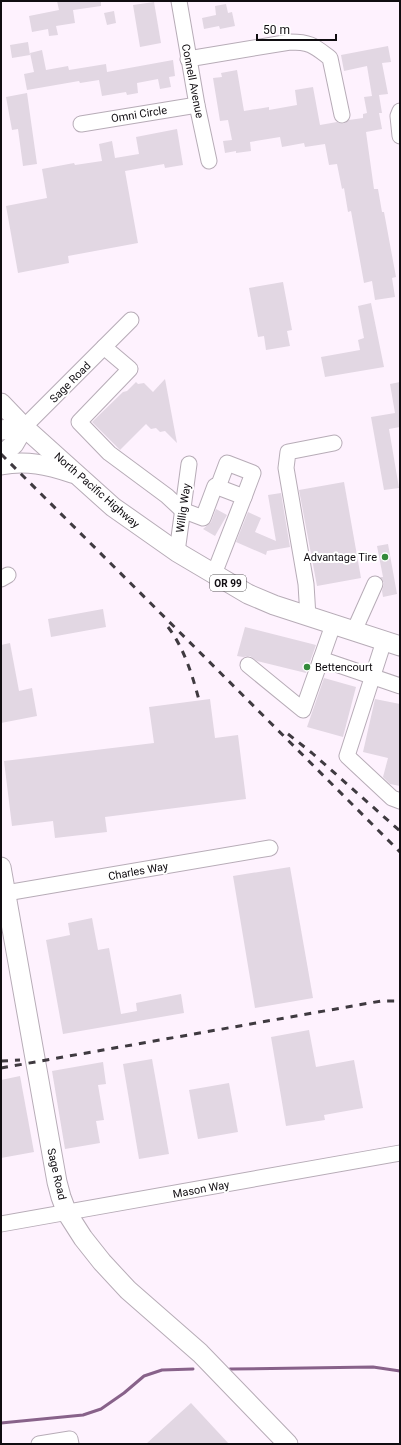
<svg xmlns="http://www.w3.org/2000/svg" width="401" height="1445" viewBox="0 0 401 1445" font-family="Roboto,sans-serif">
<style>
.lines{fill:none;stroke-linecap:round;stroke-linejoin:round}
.stream{stroke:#88628a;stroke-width:3}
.building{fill:#e2d7e3}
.minor-casing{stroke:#b7acb7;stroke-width:17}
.major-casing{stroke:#b7acb7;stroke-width:21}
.minor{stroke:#fff;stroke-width:15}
.major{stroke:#fff;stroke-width:19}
.rail{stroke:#3f3a40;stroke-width:3;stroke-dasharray:7 7;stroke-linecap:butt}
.poi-dot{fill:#338a3a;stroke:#fff;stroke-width:1.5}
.labels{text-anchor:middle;stroke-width:4;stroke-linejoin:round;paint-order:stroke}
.shield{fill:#fff;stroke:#585658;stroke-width:1}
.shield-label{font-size:10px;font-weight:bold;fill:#100d11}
.street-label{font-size:11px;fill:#100d11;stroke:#fff}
.poi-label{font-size:11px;fill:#100d11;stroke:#fff;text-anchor:end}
</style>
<rect width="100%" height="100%" fill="#fef2fe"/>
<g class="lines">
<g class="stream">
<polyline points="230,1369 373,1367 400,1371"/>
<polyline points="1,1423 83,1415 101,1409 124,1393 144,1376 162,1370 193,1369"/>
</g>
</g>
<g class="building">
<polygon points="57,1 101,1 101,6 73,10 75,23 56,26 58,35 49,36 48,29 32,32 29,16 59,10"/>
<polygon points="154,2 161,43 140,47 133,5"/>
<polygon points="226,4 228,13 232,12 235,26 220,29 219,26 204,29 202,18 216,15 215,6"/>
<polygon points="114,11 116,23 107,25 104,13"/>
<polygon points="28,42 30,55 12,58 10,45"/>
<polygon points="388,46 391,62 382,63 388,94 379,95 382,113 379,113 382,129 366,132 374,189 378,189 382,212 384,212 396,277 392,278 395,297 375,300 372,281 364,283 351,211 348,212 344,188 342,189 337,164 329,165 325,144 305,147 304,143 282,147 280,137 250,142 251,151 236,153 236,151 225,153 223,141 232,140 228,120 220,121 213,78 222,77 221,73 237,70 244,111 269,107 269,110 297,105 295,90 313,87 320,125 337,122 343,124 349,120 363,118 363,114 367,113 364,97 372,96 367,66 344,71 341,55"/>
<polygon points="42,50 46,70 68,66 69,70 106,64 107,72 173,60 175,76 169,77 171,87 160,89 158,79 137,83 138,93 127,95 126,92 102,96 99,80 80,83 79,81 27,90 24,74 34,72 30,53"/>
<polygon points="27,93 37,164 23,166 18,129 12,130 6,97"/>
<polygon points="177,129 183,165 165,168 164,164 125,171 138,243 68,256 69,263 18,273 6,206 47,198 42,169 74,163 75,165 102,161 99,144 112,141 115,158 139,154 136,137"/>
<polygon points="283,282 292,330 287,331 290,346 266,350 264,336 258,337 249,288"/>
<polygon points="371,303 384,367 325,377 321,357 360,350 358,340 364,338 358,306"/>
<polygon points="165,379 177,443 165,431 160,432 156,428 151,429 146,424 120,450 92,422 123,392 127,391 136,382 138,384 144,383 153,392"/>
<polygon points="400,382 400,427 389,429 399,488 384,490 371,417 395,413 390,384"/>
<polygon points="344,482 361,578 317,586 299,490"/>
<polygon points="281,493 290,547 267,551 266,555 236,542 248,512 261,518 255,532 276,541 268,495"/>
<polygon points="216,509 227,515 215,536 203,529 211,522"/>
<polygon points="388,544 397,594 383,597 382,591 384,583 380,577 383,577 377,546"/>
<polygon points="103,609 106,627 51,637 48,619"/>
<polygon points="245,627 316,645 306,673 257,661 250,656 243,657 237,656"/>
<polygon points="10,643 19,691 32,688 37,716 1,723 1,645"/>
<polygon points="324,678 356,687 343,737 307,727"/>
<polygon points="210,699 215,738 238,735 246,799 105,817 107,832 55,838 53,821 12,826 4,761 154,743 149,707"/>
<polygon points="375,699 400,704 400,786 390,784 383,777 388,758 363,752"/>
<polygon points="290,867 313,998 255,1008 233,876"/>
<polygon points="92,918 98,950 109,948 121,1014 137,1011 136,1003 181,994 184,1013 63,1034 46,940 70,935 68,923"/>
<polygon points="309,1030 316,1067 354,1060 363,1108 324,1115 325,1120 286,1126 271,1037"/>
<polygon points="152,1059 169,1154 139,1159 123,1064"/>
<polygon points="103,1062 106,1084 98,1085 104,1120 96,1121 100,1143 65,1149 52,1071"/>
<polygon points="20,1076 34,1152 1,1158 1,1080"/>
<polygon points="229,1083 238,1132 198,1139 189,1090"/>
<polygon points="191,1403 229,1444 146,1444"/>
</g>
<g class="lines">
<g class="minor-casing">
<g id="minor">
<polyline points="179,1 197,105 209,161"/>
<path d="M188,59L290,42C311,42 314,46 330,58L342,115"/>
<polyline points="400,111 398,116 400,136"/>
<polyline points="81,124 197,105"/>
<polyline points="104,347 130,369 79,422 109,453 167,496 182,510 203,518 215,486 244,497 214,574"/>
<polyline points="24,427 131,320"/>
<polyline points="218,487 227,463 253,473 244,497"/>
<polyline points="177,552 189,464"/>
<polyline points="1,579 8,575"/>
<polyline points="308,617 306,584 286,468 288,452 334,443"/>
<polyline points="354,631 375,584"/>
<polyline points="384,641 347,756 392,798 400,801"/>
<polyline points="321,659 400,686"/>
<polyline points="248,665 303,710 333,625"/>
<polyline points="6,893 270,848"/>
<polyline points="1,1224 400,1153"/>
<polyline points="39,1444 70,1439 71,1444"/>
</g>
</g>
<g class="major-casing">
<g id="major">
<polyline points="1,403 24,427 113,507 177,552 248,594 274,605 400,646"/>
<polyline points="1,430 24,427"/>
<polyline points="1,456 14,444 24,427"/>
<path d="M1,465C26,460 48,465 72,473"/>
<polyline points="1,867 57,1182 61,1197 67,1213 83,1238 102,1262 128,1290 200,1353 288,1444"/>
</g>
</g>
<use href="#minor" class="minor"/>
<use href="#major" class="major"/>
<g class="rail">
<polyline points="1,454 400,852"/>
<path d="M168,627C184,648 192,674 199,700"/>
<polyline points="288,734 312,753 400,831"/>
<polyline points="1,1061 20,1060"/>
<polyline points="1,1068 381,1001 400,1001"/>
</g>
</g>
<g class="poi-dot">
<circle cx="385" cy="557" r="4"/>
<circle cx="307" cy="667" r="4"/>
</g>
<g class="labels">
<rect class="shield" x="210" y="575" width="36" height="16" rx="3"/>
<g class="shield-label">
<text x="228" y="587">OR 99</text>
</g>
<g class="street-label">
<text transform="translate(193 81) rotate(79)" y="4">Connell Avenue</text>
<text transform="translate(139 114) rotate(-9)" y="4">Omni Circle</text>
<text transform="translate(70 382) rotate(-45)" y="4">Sage Road</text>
<text transform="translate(97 490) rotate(41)" y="4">North Pacific Highway</text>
<text transform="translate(183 508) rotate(-82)" y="4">Willig Way</text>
<text transform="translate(138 871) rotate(-10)" y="4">Charles Way</text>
<text transform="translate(57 1174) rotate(77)" y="4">Sage Road</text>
<text transform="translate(201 1189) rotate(-10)" y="4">Mason Way</text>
</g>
<g class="poi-label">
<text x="377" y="561">Advantage Tire</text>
<text x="315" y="671" text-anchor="start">Bettencourt</text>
</g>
</g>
<rect width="401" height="1445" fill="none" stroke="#100d11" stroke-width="4"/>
<path d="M257 34v6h79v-6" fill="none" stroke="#100d11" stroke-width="2"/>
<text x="263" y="34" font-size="12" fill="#100d11" stroke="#ffffff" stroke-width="3" paint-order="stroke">50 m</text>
</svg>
